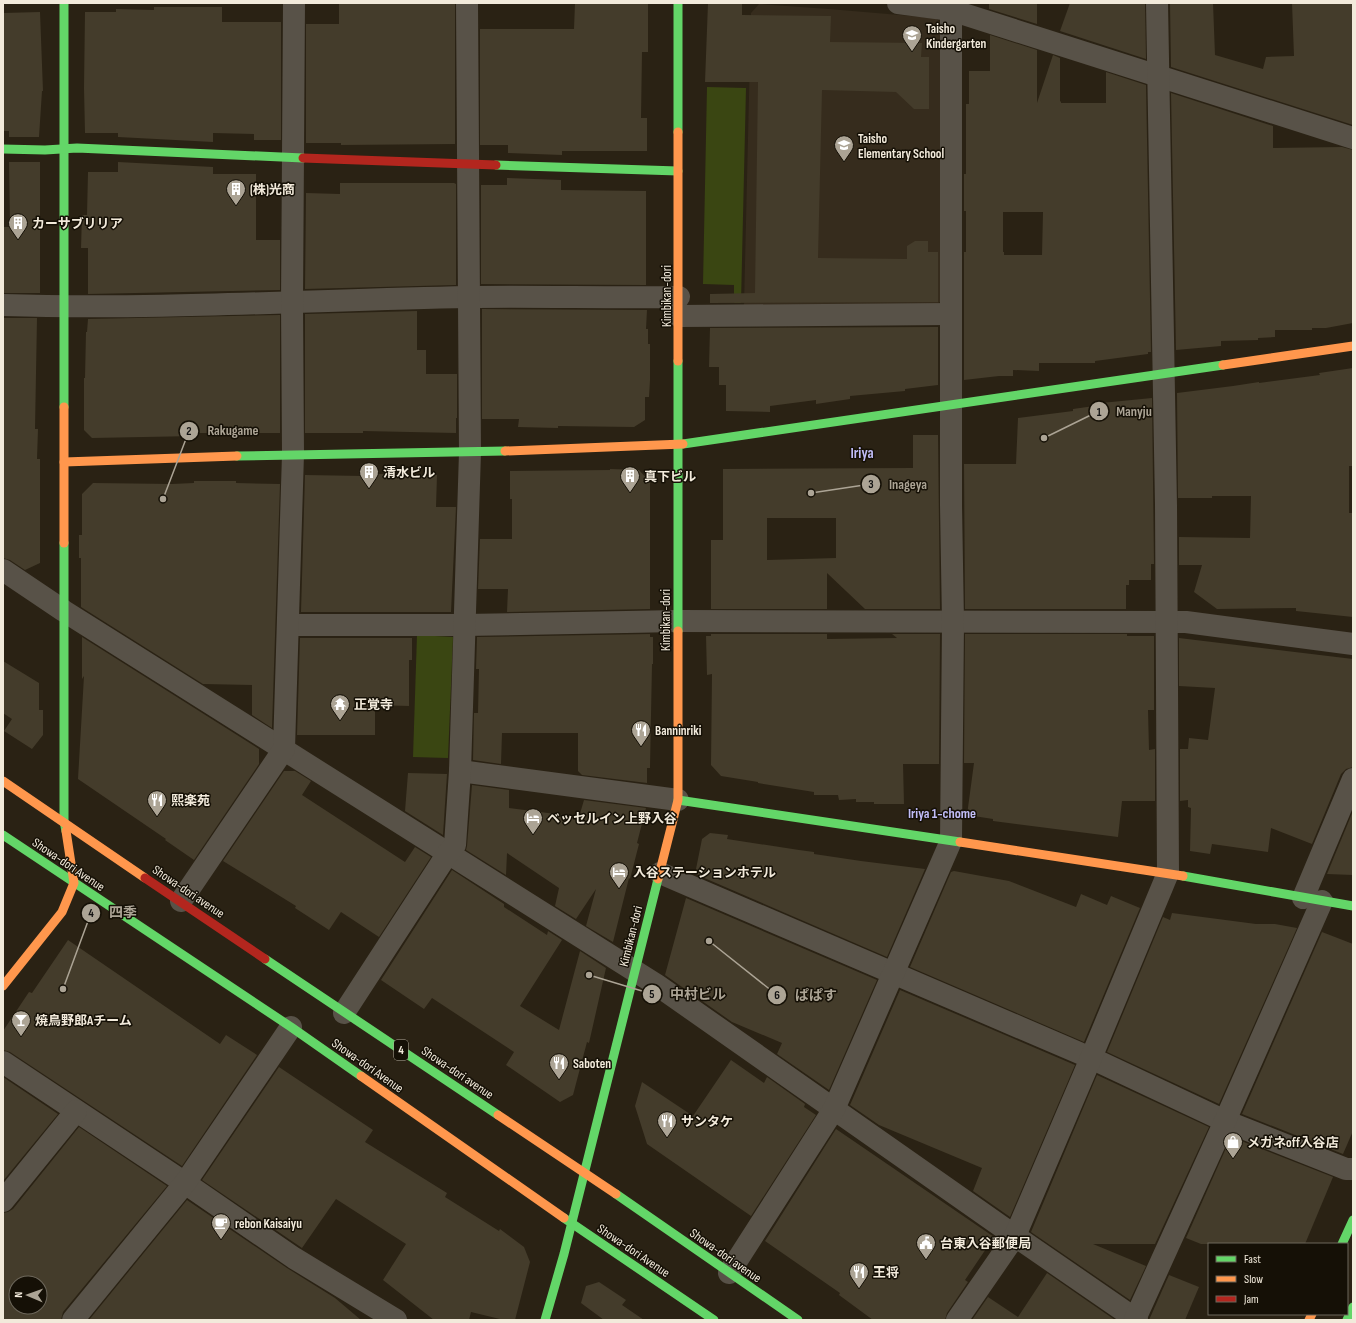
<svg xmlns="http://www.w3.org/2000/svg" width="1356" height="1323" viewBox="0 0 1356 1323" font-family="'Sofia Sans Condensed','Noto Sans JP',sans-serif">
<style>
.education{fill:#362c1d}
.green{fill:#3a4612}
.building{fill:#443c2b;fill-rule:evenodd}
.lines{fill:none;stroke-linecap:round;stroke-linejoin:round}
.street{stroke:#585248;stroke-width:22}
.fast{stroke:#63d668;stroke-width:9}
.slow{stroke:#ff974d;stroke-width:9}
.jam{stroke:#b3261e;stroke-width:9}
.labels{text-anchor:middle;stroke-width:3;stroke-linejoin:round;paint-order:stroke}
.shield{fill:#151006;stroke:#b0a99b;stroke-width:1}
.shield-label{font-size:12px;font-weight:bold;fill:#f2eadb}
.poi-label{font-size:13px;font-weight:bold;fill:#f2eadb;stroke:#151006;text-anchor:start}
.street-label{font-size:13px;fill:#f2eadb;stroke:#151006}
.neighbourhood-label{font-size:14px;font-weight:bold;fill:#c1bdf7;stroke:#151006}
.quarter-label{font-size:15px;font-weight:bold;fill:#c1bdf7;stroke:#151006}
.leader{fill:none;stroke:#aca495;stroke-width:1.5}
.callout-dot{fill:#aca495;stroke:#151006;stroke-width:1.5}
.mark-label{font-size:12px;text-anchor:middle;font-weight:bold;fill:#111}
.callout-label{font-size:14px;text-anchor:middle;font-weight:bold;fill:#aca495;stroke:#151006;stroke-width:3;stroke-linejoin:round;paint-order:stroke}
</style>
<rect width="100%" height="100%" fill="#2a2214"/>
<polygon class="education" points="759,4 829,9 935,18 941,23 942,301 930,307 744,305 751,13"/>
<g class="green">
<polygon points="707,87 746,88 741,303 734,303 734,285 703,284"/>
<polygon points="417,635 453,637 448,758 413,757"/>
</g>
<g class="building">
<polygon points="339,3 455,3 455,144 341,145 341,143 306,143 306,24 339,24"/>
<polygon points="575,3 648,3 648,52 642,52 641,118 647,118 647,151 562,151 562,155 508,153 508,145 480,145 480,29 574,29"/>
<polygon points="708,3 742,3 742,15 831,16 830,42 922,43 921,57 929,57 929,109 914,109 896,92 822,90 818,258 907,259 907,246 915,241 928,241 928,252 938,252 938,302 710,303 710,294 755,293 758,82 705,82"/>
<polygon points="989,3 1037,3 1037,24 989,9"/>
<polygon points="1070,3 1145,3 1146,59 1060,31"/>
<polygon points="1170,3 1213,3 1215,55 1263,69 1266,57 1294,56 1292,3 1353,3 1353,125 1171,67"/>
<polygon points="154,7 222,7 222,22 281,22 281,140 254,140 254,134 213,133 213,142 118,137 118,133 85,133 84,88 85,12 116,12 116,9 154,10"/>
<polygon points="40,12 43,91 42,91 39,137 9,137 9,131 3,131 3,13"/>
<path d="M990,35L1037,50V103L1053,55L1060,58V102L1061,101V103H1106V72L1146,85L1151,352H1148V354L1095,361V363H1039V371L1013,370V376H999L964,380V252H966V211H964V174H966V104H969V71H990ZM1003,212H1043L1042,255H1004V252H1003Z"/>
<polygon points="1171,93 1273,126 1273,148 1342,147 1353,150 1353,323 1326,328 1312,328 1312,330 1275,330 1275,337 1258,338 1258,340 1221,341 1221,346 1176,350"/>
<polygon points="9,162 40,162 40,293 3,293 3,227 10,227"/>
<polygon points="118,162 213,167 213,174 256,174 256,240 280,240 280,290 88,294 88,248 81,248 82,215 87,215 88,172 118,172"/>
<polygon points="507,178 561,180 561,190 646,191 646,285 481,284 481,185 507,185"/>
<polygon points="340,183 454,183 456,184 456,285 305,289 306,193 340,194"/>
<polygon points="482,309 647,310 646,329 648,329 648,344 650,344 650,380 649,397 645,397 645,420 634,427 558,426 558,428 518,427 519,419 482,419"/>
<polygon points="417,311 417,350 426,350 426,374 457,374 457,418 456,418 456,433 363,431 363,433 305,433 305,314"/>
<polygon points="280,315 280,433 196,433 196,436 92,438 84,430 84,378 85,378 86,332 87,332 88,319"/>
<polygon points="3,318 37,318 35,429 38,429 37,459 40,459 40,563 25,570 10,560 3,558"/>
<polygon points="938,327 938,385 905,389 905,391 850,396 850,399 816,404 816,400 770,406 770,412 726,411 726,385 719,385 719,367 709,367 710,328"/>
<polygon points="1353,368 1353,466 1349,466 1349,513 1353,513 1353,617 1296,611 1296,608 1217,609 1194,592 1202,565 1179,565 1179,537 1250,538 1251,496 1212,496 1212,498 1178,498 1177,393 1233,386 1259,382 1259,383 1320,375 1319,373"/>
<polygon points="1152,398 1154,564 1151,564 1151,580 1129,580 1129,585 1126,585 1126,609 965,609 964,464 1016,464 1018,418 1073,411 1073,409 1101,405 1101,403"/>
<path d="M913,435H938L940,609H865L827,573V609H711V540H723V469L913,468ZM767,518H836V558L767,560Z"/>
<polygon points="610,469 639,470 650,482 650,609 507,612 508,589 478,589 480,539 512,539 512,499 510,499 510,471 610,470"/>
<polygon points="377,474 437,475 436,507 456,507 451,612 301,612 305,475 364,476 364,475 377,475"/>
<polygon points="194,481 236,481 236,483 280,484 272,728 252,715 252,685 203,684 81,607 81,558 79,558 79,535 82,535 82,494 93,483 172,484 194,483"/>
<polygon points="650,634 650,637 653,637 653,664 652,664 650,768 647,768 647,783 582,775 578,771 578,733 502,733 501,764 473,760 474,713 478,713 479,669 476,669 477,637"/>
<polygon points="711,634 827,634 827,639 897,638 892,634 940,634 939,764 903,764 904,804 874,804 874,802 856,802 856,799 839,800 838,795 814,795 814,792 758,783 758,782 721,776 711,765 712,674 707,675 706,636 711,636"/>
<polygon points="965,634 1127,634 1127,636 1154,636 1154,710 1148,710 1149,750 1155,749 1155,801 1122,801 1118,837 993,821 993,819 967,815 974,763 964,763"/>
<polygon points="82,637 259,749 259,764 194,860 165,840 166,839 78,779 84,676 82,679"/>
<polygon points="300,638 412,638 412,660 409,660 409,706 375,705 375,735 297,735"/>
<polygon points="1179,638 1353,659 1353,767 1346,769 1341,774 1312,844 1271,828 1268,852 1212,844 1210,854 1190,851 1191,808 1188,807 1188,800 1180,801 1180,749 1188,749 1189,738 1208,740 1215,688 1179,686"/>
<polygon points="3,661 39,683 39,710 43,710 43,735 32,749 4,731 12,719 3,713"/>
<polygon points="284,771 295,771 311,781 302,795 405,862 415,847 431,857 379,937 341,912 329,930 295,908 296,906 223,861"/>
<polygon points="408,773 447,774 443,835 405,811"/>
<polygon points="472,785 509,790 509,808 579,817 584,800 646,808 637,843 639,844 630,879 629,878 613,942 586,926 596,889 576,919 555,906 559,888 507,853 506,875 466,850 467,846"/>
<polygon points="1353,811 1353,875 1327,874"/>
<polygon points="710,833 728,835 727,839 799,850 814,852 814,854 861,861 925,869 887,957 695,874 702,839"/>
<polygon points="452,870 504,904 504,907 547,935 548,931 562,940 520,1006 559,1030 580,951 606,968 589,1043 587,1042 573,1095 560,1102 506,1065 514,1052 432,998 424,1009 381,980"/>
<polygon points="954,871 1009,881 1076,907 1081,894 1107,905 1111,896 1140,908 1084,1042 910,967 951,872"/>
<polygon points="686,898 877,980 829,1090 777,1054 782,1043 732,1022 665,975"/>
<polygon points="1172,913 1256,924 1275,924 1297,928 1219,1104 1107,1052 1163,917 1170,920"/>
<polygon points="1322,932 1353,944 1353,1131 1343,1154 1242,1114"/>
<polygon points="68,940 220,1044 226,1035 257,1055 182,1166 10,1052 3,1050 3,1031 29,992 32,993"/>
<polygon points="900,990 1075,1065 1010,1217 973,1191 982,1168 879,1125 850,1105"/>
<polygon points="731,1060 764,1083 767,1077 805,1104 804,1107 816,1115 751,1216 647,1144 635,1106 642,1082 693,1116"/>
<polygon points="279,1067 373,1130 365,1142 447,1193 445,1197 499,1231 500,1229 524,1247 530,1262 515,1320 504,1320 471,1312 469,1320 434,1320 383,1280 406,1244 336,1199 302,1248 202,1180"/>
<polygon points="1097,1075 1209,1127 1155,1244 1093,1244 1146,1266 1130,1300 1031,1232"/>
<polygon points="3,1077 58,1114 3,1181"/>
<path d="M79,1127L167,1186L63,1312L61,1320H3V1213L8,1212L13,1209ZM16,1283H40V1307H16Z"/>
<polygon points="836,1129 994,1237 965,1280 968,1282 947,1313 945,1320 873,1320 839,1295 840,1293 765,1241"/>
<polygon points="1231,1137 1333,1177 1305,1244 1201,1244 1186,1238"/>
<polygon points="187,1200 287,1268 335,1298 361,1320 89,1320"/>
<polygon points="1047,1273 1115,1320 972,1320 988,1297 1018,1317"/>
<polygon points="1169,1275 1199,1287 1185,1320 1149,1320"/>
<polygon points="599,1282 626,1300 622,1305 644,1320 604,1320 581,1303 586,1286"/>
</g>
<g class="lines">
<g class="street">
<polyline points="898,3 951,10 1353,138"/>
<path d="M3,305C158,310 313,300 468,297C538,296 608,298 679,297"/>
<polyline points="679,316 951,314"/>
<polyline points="3,570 64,611 657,985 1015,1236 1137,1320"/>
<polyline points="288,625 464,625 678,621 1186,622 1353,644"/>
<polyline points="460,771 678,800"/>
<polyline points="660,873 1091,1058 1225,1121 1346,1169 1353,1169"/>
<polyline points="1303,898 1353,779"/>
<polyline points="181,901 284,749 293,454 292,303 294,3"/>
<polyline points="344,1013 448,853 455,845 460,771 470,452 467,3"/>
<polyline points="3,1062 185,1183 294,1258 396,1320"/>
<polyline points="3,1201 76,1111"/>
<polyline points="729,1273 834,1109 951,841 953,622 951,505 951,3"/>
<polyline points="1135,1319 1225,1121 1322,901"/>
<polyline points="73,1320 185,1183 291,1027"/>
<polyline points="957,1320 1015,1236 1091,1058 1168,873 1166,505 1157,3"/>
</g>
<g class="fast">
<polyline points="64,3 64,407"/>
<polyline points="678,3 678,132"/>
<polyline points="3,149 45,150 77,148 303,158"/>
<polyline points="496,165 678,171"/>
<polyline points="678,361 678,631"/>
<polyline points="683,444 1223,365"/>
<polyline points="237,456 505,451"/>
<polyline points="64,543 64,821 66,831"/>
<polyline points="678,800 960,842"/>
<polyline points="3,835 291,1027 361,1076"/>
<polyline points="1183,876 1353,906"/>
<polyline points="265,959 498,1115"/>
<polyline points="616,1194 798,1320"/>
<polyline points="564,1218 714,1320"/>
<polyline points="1342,1244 1353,1220"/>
<polyline points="545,1320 564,1254 658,879"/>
<polyline points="1347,1320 1353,1307"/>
</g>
<g class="slow">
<polyline points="678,132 678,361"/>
<polyline points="1223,365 1353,346"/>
<polyline points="64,407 64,543"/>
<polyline points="505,451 683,444"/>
<polyline points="64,462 237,456"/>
<polyline points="3,781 145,878"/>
<polyline points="960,842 1183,876"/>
<polyline points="658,879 678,800 678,631"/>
<polyline points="3,986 62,912 74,883 66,831"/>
<polyline points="361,1076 564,1218"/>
<polyline points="498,1115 616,1194"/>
<polyline points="1309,1320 1312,1314"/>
</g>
<g class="jam">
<polyline points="303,158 496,165"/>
<polyline points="145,878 265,959"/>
</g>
</g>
<defs>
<g id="school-pin" transform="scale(1)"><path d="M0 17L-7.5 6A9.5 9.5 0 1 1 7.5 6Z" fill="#aca495" stroke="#151006"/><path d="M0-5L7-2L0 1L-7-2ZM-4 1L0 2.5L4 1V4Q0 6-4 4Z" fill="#fff"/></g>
<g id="building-pin" transform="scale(1)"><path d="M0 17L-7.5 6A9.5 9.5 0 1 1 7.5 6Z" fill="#aca495" stroke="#151006"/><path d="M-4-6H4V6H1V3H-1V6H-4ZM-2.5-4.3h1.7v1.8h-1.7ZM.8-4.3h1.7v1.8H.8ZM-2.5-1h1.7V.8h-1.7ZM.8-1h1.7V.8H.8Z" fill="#fff"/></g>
<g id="temple-pin" transform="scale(1)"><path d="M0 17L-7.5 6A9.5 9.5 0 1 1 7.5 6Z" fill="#aca495" stroke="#151006"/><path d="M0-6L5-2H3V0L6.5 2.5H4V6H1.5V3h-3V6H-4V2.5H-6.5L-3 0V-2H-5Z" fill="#fff"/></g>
<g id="restaurant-pin" transform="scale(1)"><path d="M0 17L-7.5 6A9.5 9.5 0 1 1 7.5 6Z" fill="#aca495" stroke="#151006"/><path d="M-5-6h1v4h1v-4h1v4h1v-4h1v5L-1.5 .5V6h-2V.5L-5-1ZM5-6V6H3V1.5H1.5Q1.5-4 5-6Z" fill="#fff"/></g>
<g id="hotel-pin" transform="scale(1)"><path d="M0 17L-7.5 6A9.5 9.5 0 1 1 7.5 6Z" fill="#aca495" stroke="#151006"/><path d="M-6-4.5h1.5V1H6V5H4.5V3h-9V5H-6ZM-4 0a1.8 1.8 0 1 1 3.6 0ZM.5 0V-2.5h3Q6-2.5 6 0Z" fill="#fff"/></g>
<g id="bar-pin" transform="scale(1)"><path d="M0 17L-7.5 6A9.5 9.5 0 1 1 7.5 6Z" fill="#aca495" stroke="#151006"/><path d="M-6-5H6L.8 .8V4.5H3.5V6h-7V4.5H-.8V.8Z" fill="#fff"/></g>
<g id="shop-pin" transform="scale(1)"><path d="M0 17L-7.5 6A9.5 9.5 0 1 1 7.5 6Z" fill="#aca495" stroke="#151006"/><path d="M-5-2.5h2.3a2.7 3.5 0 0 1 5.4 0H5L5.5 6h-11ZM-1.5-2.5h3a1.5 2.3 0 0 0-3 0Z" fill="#fff"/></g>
<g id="cafe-pin" transform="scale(1)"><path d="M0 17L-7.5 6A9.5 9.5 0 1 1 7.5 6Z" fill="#aca495" stroke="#151006"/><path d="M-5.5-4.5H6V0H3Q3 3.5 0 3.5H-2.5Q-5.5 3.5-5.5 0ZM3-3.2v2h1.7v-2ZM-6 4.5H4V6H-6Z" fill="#fff"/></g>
<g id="civic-pin" transform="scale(1)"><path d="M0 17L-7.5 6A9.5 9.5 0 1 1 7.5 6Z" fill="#aca495" stroke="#151006"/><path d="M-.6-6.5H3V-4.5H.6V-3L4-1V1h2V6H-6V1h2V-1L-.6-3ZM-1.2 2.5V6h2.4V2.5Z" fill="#fff"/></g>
</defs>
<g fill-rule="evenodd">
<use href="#school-pin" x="912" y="35"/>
<use href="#school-pin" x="844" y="145"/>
<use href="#building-pin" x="236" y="189"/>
<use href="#building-pin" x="18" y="223"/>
<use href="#building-pin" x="369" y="472"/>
<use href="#building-pin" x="630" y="476"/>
<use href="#temple-pin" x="340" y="704"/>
<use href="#restaurant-pin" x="641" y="730"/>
<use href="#restaurant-pin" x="157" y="800"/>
<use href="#hotel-pin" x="533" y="818"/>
<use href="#hotel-pin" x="619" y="872"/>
<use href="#bar-pin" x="21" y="1020"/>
<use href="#restaurant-pin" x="559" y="1063"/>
<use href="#restaurant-pin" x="667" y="1121"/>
<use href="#shop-pin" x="1233" y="1142"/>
<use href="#cafe-pin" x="221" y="1223"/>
<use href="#civic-pin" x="926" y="1243"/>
<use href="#restaurant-pin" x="859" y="1272"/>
</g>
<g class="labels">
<rect class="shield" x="394" y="1040" width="14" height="20" rx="3"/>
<g class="shield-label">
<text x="401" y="1054">4</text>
</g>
<g class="poi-label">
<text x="926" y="33">Taisho<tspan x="926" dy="15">Kindergarten</tspan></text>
<text x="858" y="143">Taisho<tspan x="858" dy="15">Elementary School</tspan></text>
<text x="250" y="194">(株)光商</text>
<text x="32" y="228">カーサブリリア</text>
<text x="383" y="477">清水ビル</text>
<text x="644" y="481">真下ビル</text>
<text x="354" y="709">正覚寺</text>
<text x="655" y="735">Banninriki</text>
<text x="171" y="805">熙楽苑</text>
<text x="547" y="823">ベッセルイン上野入谷</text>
<text x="633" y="877">入谷ステーションホテル</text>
<text x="35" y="1025">焼鳥野郎Aチーム</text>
<text x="573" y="1068">Saboten</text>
<text x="681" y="1126">サンタケ</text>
<text x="1247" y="1147">メガネoff入谷店</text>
<text x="235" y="1228">rebon Kaisaiyu</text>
<text x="940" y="1248">台東入谷郵便局</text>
<text x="873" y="1277">王将</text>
</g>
<g class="street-label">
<text transform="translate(666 296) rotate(-90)" y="5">Kimbikan-dori</text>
<text transform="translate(665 620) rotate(-90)" y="5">Kimbikan-dori</text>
<text transform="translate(69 864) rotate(34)" y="5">Showa-dori Avenue</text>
<text transform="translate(189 891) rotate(34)" y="5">Showa-dori avenue</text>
<text transform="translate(630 936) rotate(-76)" y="5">Kimbikan-dori</text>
<text transform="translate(368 1065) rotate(35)" y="5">Showa-dori Avenue</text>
<text transform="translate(458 1072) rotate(34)" y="5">Showa-dori avenue</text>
<text transform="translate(634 1250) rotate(34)" y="5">Showa-dori Avenue</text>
<text transform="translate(726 1255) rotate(35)" y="5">Showa-dori avenue</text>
</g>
<g class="neighbourhood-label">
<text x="942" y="818">Iriya 1-chome</text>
</g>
<g class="quarter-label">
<text x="862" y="458">Iriya</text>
</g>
</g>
<path class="leader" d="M1044 438L1099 411M163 499L189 431M811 493L871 484M63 989L91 913M589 975L652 994M709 941L777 995"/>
<g class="callout-dot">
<circle cx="1044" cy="438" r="4"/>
<circle cx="163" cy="499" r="4"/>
<circle cx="811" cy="493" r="4"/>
<circle cx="63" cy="989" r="4"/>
<circle cx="589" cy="975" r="4"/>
<circle cx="709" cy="941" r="4"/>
<circle cx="1099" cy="411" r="10"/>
<circle cx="189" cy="431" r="10"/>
<circle cx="871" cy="484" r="10"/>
<circle cx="91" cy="913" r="10"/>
<circle cx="652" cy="994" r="10"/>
<circle cx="777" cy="995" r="10"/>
</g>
<g class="mark-label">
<text x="1099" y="416">1</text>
<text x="189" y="435">2</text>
<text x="871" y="488">3</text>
<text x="91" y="917">4</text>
<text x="652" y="998">5</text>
<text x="777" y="999">6</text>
</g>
<g class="callout-label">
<text x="1134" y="416">Manyju</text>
<text x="233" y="435">Rakugame</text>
<text x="908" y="489">Inageya</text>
<text x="123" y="917">四季</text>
<text x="698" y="999">中村ビル</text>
<text x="816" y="1000">ぱぱす</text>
</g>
<rect width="1356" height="1323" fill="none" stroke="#f2eadb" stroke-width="8"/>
<rect x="1208" y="1243" width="140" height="72" fill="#151006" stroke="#6d675b"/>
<rect x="1216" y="1256" width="20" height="6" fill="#63d668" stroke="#6d675b"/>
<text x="1244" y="1263" font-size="12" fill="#f2eadb">Fast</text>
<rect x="1216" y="1276" width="20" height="6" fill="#ff974d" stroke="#6d675b"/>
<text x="1244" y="1283" font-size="12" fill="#f2eadb">Slow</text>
<rect x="1216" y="1296" width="20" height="6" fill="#b3261e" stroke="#6d675b"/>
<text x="1244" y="1303" font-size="12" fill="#f2eadb">Jam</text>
<g transform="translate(28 1295) rotate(272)"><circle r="19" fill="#151006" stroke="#6d675b"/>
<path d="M0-3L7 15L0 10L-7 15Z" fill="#aca495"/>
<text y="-6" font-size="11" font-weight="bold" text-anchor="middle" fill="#f2eadb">N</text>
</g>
</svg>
